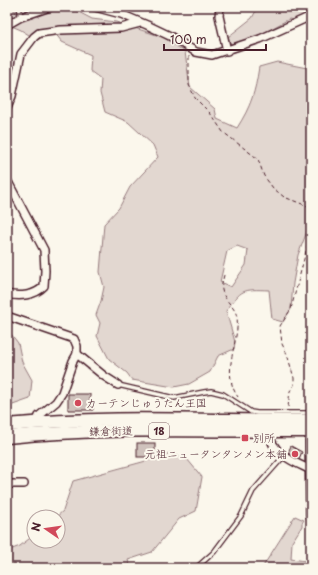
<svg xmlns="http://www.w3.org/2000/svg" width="318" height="575" viewBox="0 0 318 575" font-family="'Playpen Sans','Klee One',sans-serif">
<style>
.green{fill:#e2d7d0;stroke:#967b7e;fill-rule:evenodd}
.building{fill:#cfc2bc;stroke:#4a1f2b}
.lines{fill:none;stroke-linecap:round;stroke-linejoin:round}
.service-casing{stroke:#4a1f2b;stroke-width:6}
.minor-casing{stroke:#4a1f2b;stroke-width:10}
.tertiary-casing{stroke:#4a1f2b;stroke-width:12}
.primary-casing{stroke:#4a1f2b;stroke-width:15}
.path{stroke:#4a1f2b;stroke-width:1;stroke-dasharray:4 3;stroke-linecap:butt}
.service{stroke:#fbf7ec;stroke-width:3.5}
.minor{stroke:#fbf7ec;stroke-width:7}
.tertiary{stroke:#fbf7ec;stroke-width:9}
.primary{stroke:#fbf7ec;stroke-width:12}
.poi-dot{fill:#d1495b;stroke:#fbf7ec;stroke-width:1.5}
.labels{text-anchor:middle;stroke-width:4;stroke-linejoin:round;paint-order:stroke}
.shield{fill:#fbf7ec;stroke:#7f6065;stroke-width:1}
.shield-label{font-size:10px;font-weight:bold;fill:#4a1f2b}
.poi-label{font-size:11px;fill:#4a1f2b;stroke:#fbf7ec;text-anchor:start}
.street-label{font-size:11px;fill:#4a1f2b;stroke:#fbf7ec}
</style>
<rect width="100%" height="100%" fill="#fbf7ec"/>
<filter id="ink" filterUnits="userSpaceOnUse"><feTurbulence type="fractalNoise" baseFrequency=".025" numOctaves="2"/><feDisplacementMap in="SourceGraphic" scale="8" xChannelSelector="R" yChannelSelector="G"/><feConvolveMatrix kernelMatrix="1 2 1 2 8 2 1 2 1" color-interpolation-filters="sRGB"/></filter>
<g filter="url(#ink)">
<g class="green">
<path d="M7,7H14L16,14L44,13L60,7H69L92,19L116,22L163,37L185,52L190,87L215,109L217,119L237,128C251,106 255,93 259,67L277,62L307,68L311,75V221L298,255L293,283L291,309L283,322L272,319L269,290C242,289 242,289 226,311L235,342L234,349L218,356L210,372L189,384L174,387L132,380L127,373L109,359L97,336L100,323L96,315L101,301L104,287L100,272L104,224L119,208L130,187L158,157L153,145L128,122L105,112L100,93L101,79L90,71L91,55L62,42L54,32L37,40L21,30L7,24ZM237,246L248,250L246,265L231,287L220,282L227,251Z"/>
<polygon points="258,7 311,7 311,24 289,19 260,35 232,47 228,37 252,18"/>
<polygon points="7,329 18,343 22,362 32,380 30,399 7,407"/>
<polygon points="170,453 187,459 202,477 196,511 179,519 152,552 128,560 131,568 7,568 7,551 20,546 34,535 34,541 58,541 58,517 56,517 63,511 73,481 146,461"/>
<path d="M7,493L10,494C13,512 11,528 8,547Z"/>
<polygon points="295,516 304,520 302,523 302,526 292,542 291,559 306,561 311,568 262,568"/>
</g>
<g class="building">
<polygon points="68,394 90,394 90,401 93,402 93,410 68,410"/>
<rect x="137" y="443" width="18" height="14"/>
<polygon points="291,446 302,452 299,459 288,452"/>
</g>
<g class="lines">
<g class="service-casing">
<g id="service">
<polyline points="19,7 21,17"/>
<polyline points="118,385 174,398 204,392 211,391 223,394 251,412 257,413 309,413"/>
<polyline points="196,568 214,552 241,516 253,491 284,456"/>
</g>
</g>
<g class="minor-casing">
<g id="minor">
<polyline points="95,7 121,14 147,25 170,36 196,52 212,55 260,39 311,16"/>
<polyline points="220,7 219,16 227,51"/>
<polyline points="7,25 21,17 50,7"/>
<polyline points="7,108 12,96 21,54 34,37 39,33 61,30 121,28 140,23"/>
<path d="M7,180L44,250L45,271L44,286C35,296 19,297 7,294"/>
<polyline points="7,316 74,339 77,346 77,354 73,361 62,393 56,402 39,416 36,424"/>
<polyline points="77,354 104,376 118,385"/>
<path d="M269,431C270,453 294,462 311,470"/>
<polyline points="7,484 24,484"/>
</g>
</g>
<g class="tertiary-casing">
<polyline id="tertiary" points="310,426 311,515"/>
</g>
<g class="primary-casing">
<g id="primary">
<path d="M7,425C108,415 210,421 311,421"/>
<path d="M7,437C108,427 210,431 311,431"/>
</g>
</g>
<g class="path">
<polyline points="189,56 189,85 195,98 210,113 223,132 258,159 264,176 273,188 284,197 310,207 311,210"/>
<path d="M224,275C223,280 221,285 222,290C224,301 235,306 237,317C240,342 220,372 238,397"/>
<polyline points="288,407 290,391 294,385 294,378 287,354 282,344 280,326 291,309 311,232"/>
</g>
<use href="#service" class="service"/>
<use href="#minor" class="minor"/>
<use href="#tertiary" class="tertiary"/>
<use href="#primary" class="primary"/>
</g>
</g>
<g class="poi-dot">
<circle cx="78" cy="403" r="4"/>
<rect x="241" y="434" width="8" height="8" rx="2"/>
<circle cx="295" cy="454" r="4"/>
</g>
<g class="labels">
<rect class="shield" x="149" y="423" width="20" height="16" rx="3"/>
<g class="shield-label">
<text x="159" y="435">18</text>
</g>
<g class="poi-label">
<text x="86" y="407">カーテンじゅうたん王国</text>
<text x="253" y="442">別所</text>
<text x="287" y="458" text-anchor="end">元祖ニュータンタンメン本舗</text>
</g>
<g class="street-label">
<text transform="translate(111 431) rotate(-1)" y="4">鎌倉街道</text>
</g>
</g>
<rect width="318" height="575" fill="none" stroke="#fbf7ec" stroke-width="24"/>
<rect x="12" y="12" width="294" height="551" fill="none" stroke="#4a1f2b" stroke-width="1.5" filter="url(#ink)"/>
<g transform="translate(46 529) rotate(283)"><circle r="19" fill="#fbf7ec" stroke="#b4a19f"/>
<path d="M0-3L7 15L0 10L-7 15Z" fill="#d1495b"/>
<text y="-6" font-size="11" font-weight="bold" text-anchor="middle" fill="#4a1f2b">N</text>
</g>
<path d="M164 44v6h102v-6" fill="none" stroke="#4a1f2b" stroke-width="2"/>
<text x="170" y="44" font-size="12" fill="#4a1f2b" stroke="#fbf7ec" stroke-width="3" paint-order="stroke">100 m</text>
</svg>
